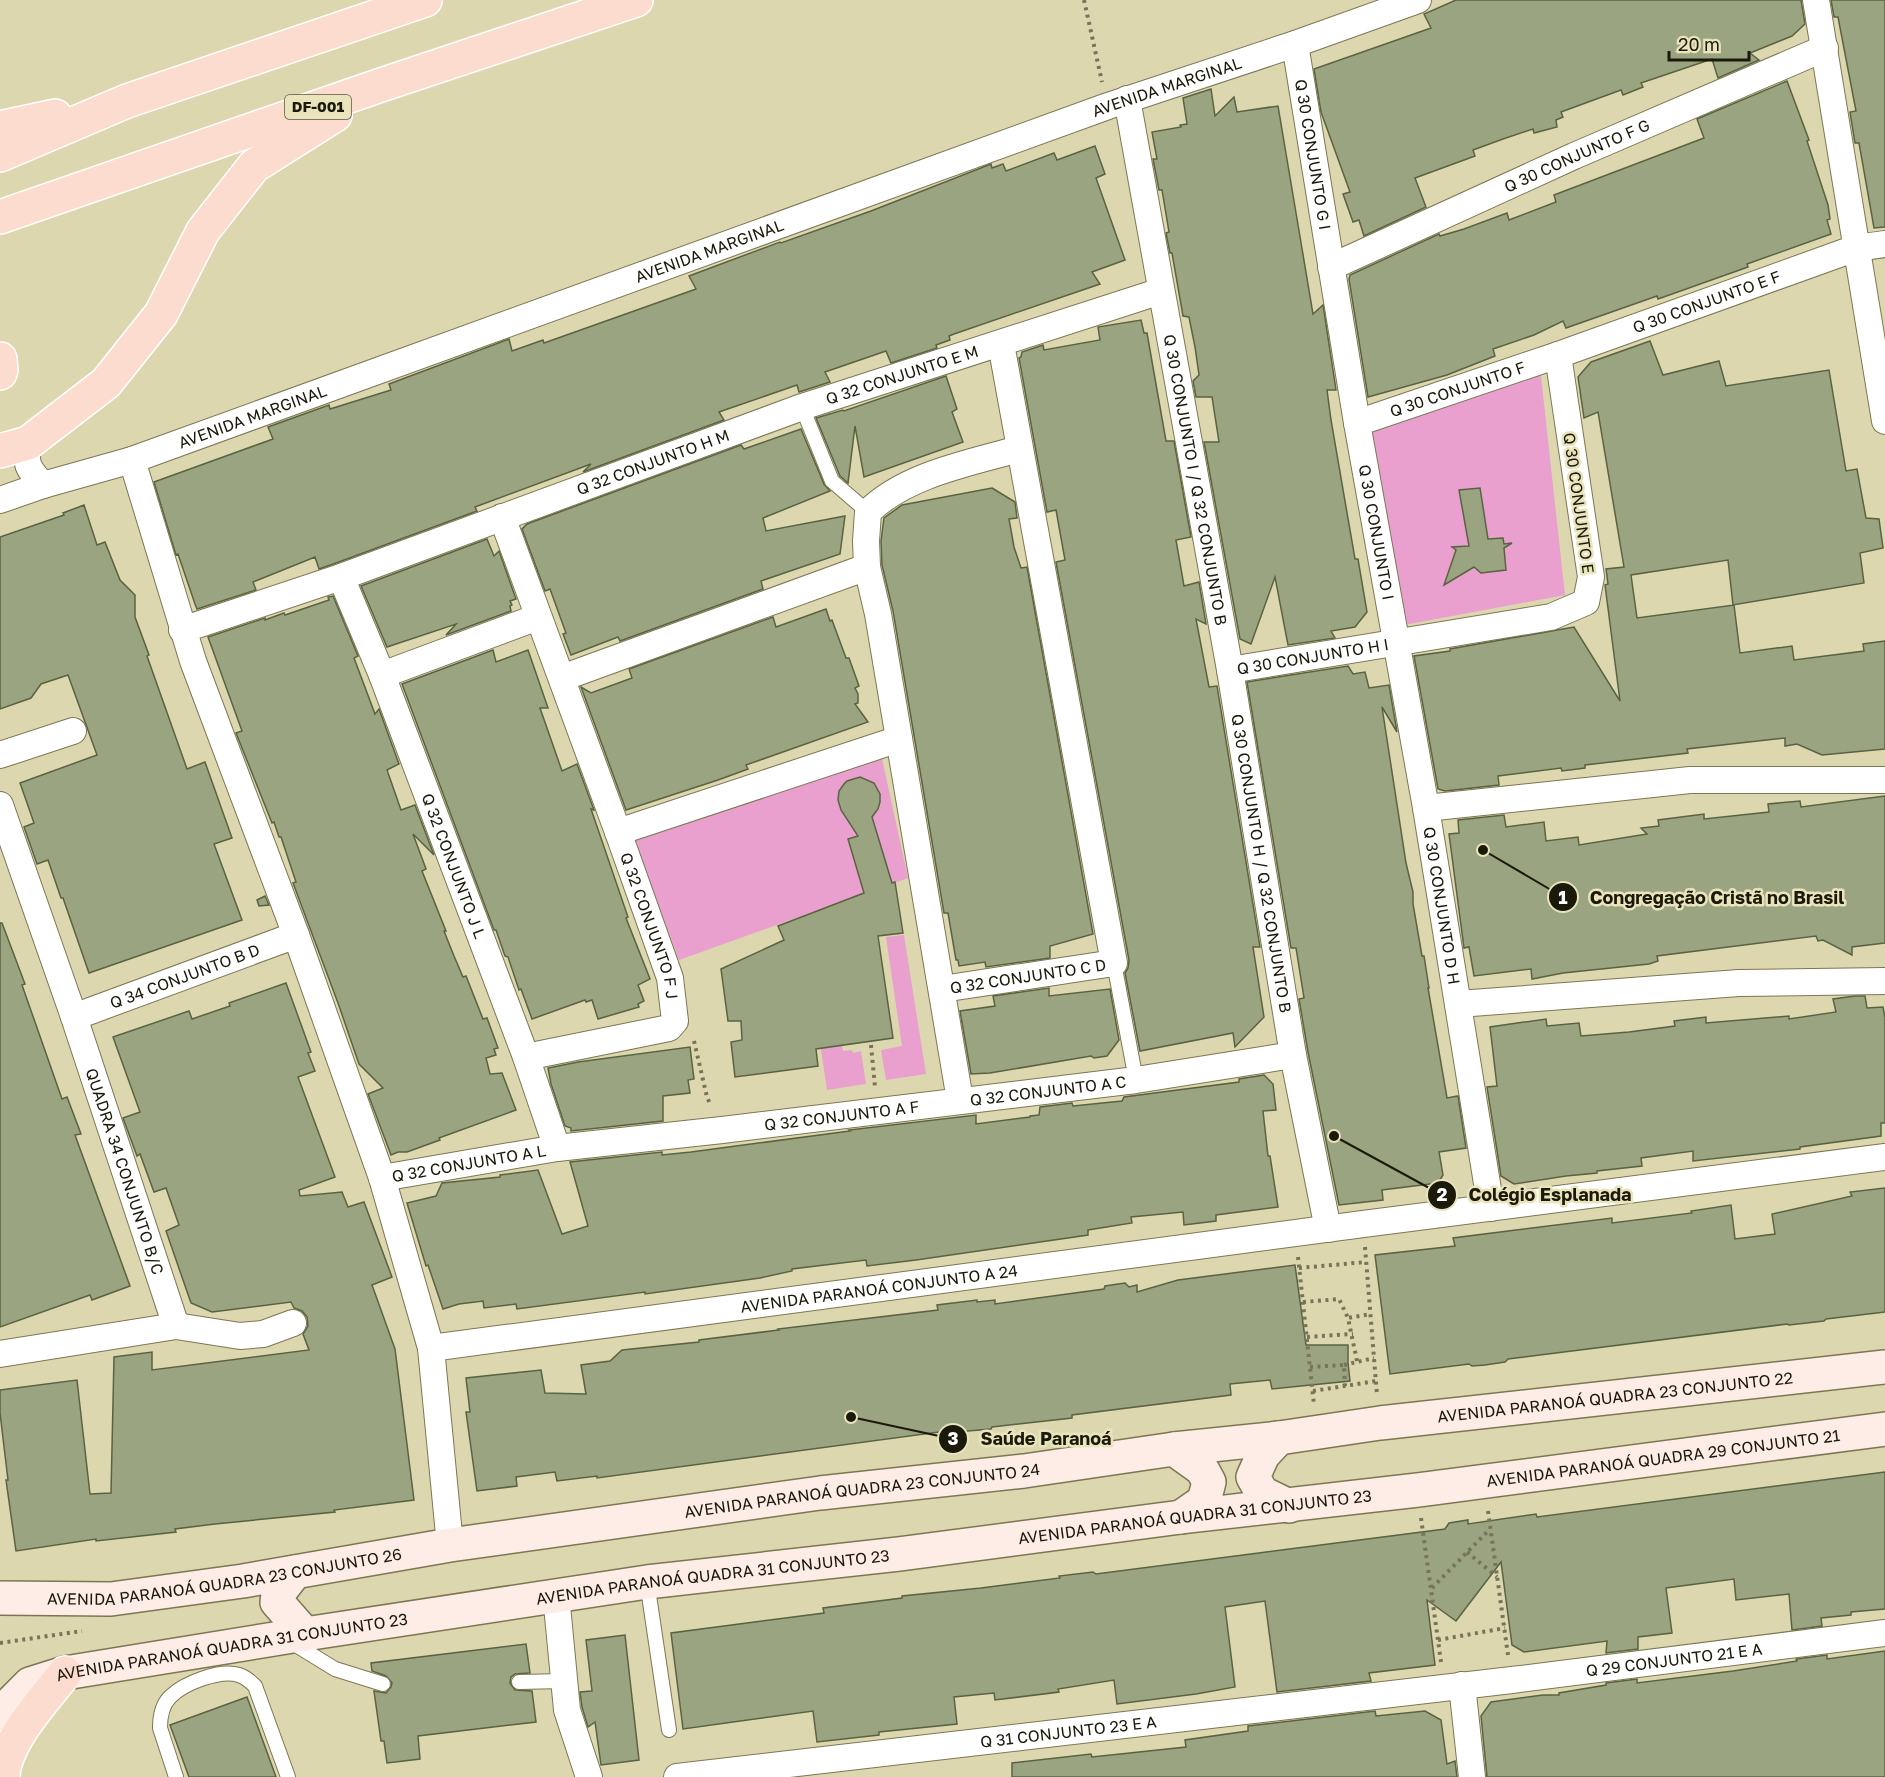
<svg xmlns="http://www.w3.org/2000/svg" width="1885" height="1777" viewBox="0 0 1885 1777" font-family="'Golos Text',sans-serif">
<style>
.green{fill:#e9a0cf}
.building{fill:#9aa480;stroke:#5a6341;stroke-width:1.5}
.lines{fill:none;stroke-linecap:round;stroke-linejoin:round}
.lane-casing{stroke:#7c7753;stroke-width:16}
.street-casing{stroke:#7c7753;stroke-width:28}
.secondary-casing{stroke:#7c7753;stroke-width:36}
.primary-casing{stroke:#fff;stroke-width:36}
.path{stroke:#787459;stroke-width:4;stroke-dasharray:3 4.5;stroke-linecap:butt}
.lane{stroke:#fff;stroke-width:14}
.street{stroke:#fff;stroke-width:26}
.secondary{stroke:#feede7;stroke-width:33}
.primary{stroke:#fddcd0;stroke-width:33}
.labels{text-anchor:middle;stroke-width:5;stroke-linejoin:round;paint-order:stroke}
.shield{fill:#e9e4bc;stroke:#59563f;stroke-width:1.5}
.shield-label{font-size:15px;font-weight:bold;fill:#1b190a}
.street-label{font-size:16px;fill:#1b190a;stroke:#e9e4bc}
.leader{fill:none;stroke:#1b190a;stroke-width:2}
.callout-dot{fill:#1b190a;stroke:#e9e4bc;stroke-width:2}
.mark-label{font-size:18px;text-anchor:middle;font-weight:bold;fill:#fff}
.callout-label{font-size:18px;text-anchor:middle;font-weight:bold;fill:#1b190a;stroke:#e9e4bc;stroke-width:5;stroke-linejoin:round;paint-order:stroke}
</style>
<rect width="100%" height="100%" fill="#dcd7af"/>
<g class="green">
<polygon points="1540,367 1565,595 1399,626 1361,418"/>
<polygon points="881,754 908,878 679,960 634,839"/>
<polygon points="904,935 926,1074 886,1080 881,1050 902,1046 886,937"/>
<polygon points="828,945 843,1051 852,1050 853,1053 861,1051 866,1084 827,1090 812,988"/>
</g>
<g class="building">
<polygon points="1456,0 1801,0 1805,24 1792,36 1750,53 1759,60 1718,78 1712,59 1641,83 1643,87 1623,95 1621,90 1561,112 1563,117 1556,120 1557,127 1534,133 1533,129 1503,139 1473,150 1475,156 1415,178 1426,207 1364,236 1359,220 1353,222 1343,194 1350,192 1321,112 1314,69 1431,28 1424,14"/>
<polygon points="1831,0 1885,0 1885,227 1874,228 1859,143 1855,143 1850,112 1856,111 1838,17 1834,17"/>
<polygon points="1787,81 1809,140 1807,141 1828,205 1830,219 1827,220 1831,234 1747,264 1748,267 1658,299 1657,296 1566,328 1563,321 1534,335 1493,349 1495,356 1447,375 1368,397 1349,279 1350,275 1439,234 1440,236 1464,229 1507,213 1509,220 1556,202 1554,195 1704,138 1697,119"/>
<polygon points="1211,89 1215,116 1234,97 1237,112 1278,106 1313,314 1323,305 1336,390 1327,390 1331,420 1355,559 1358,559 1367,612 1355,627 1331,631 1335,638 1288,645 1275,577 1251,644 1240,639 1204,442 1219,442 1212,397 1196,397 1193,381 1199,375 1195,347 1189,317 1183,316 1172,253 1170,253 1166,233 1169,232 1162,190 1159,190 1153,159 1157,159 1152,132 1181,127 1180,125 1187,124 1183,98"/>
<polygon points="1095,146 1105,174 1096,178 1125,260 1092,272 1100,284 954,334 949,336 950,340 936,345 937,348 891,363 886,351 825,372 830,382 799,392 797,385 719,412 724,420 583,472 591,464 475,507 477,511 336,563 319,569 315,557 253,582 256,590 197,609 195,604 178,554 176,555 154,482 273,439 268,427 329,405 330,409 391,390 389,384 509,339 512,351 543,340 544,343 696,289 689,276 780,242 781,243 871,211 991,164 992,168 1003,164 1006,171 1054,153 1057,160"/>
<polygon points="1141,320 1144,333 1147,333 1166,441 1174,441 1191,537 1176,540 1184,586 1199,582 1206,624 1196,619 1209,687 1217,686 1260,947 1253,947 1264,1017 1235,1047 1233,1033 1140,1051 1125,973 1128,968 1129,960 1056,562 1065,560 1056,510 1047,512 1019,358 1021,357 1022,352 1043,345 1044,350 1100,340 1098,327"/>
<polygon points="1650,341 1663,375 1719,361 1726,386 1829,370 1846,471 1857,469 1866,518 1879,519 1883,548 1860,553 1864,583 1733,605 1728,560 1631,575 1637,618 1734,605 1740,653 1792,646 1794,660 1864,651 1863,644 1885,641 1885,749 1822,755 1797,744 1785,746 1785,738 1687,749 1688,753 1585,765 1585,768 1562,771 1561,768 1498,776 1499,785 1445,791 1438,789 1414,656 1450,651 1450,649 1574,627 1620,701 1605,585 1608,584 1606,569 1624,567 1598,412 1584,418 1578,377 1591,362"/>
<polygon points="946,376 957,409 952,412 963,442 864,477 855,426 848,483 840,476 816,418 843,410 844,411"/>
<polygon points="801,429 824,484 830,491 763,518 766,531 845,516 840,554 761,581 763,589 620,641 618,637 571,655 563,634 566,633 550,589 545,591 522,529 527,524 741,445 744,449"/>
<polygon points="992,488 1015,502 1017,518 1009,519 1014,547 1021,568 1027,567 1093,934 1050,946 1050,958 986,967 985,962 959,966 958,960 956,960 948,913 944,913 893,611 882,565 881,541 884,518 902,505"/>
<polygon points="1480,488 1488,539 1503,538 1504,544 1512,543 1504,548 1506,570 1481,573 1474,567 1444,585 1456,550 1452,547 1469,546 1459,490"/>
<polygon points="84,505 97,545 105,542 120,580 135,595 135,617 149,655 147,656 187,769 205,762 232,838 214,844 242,920 89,973 63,898 61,898 48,860 37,864 24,827 34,823 20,783 97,755 68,675 41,684 31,698 0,709 0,537 64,515 63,513"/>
<polygon points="487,539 494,556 499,551 516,599 510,601 512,605 510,606 511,611 446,635 456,624 387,647 361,586"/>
<polygon points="333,596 358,656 354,658 375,714 379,709 399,764 387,770 401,810 415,805 434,855 413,834 426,869 422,871 446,931 444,931 454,956 463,977 466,976 483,1019 487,1018 498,1048 494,1049 496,1055 486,1058 490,1074 502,1073 516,1110 439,1138 440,1140 407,1152 398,1152 391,1155 368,1094 383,1088 359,1064 338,1003 293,883 296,882 281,837 279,837 274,822 272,823 236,733 242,731 208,637 265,618 265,620 284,613 285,615 329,600 328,597"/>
<polygon points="826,609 830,621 832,620 846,658 849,658 859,686 855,688 858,694 858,703 855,704 868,722 746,765 748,769 718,780 626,810 581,687 591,693 632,678 629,669 773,617 776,627"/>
<polygon points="493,650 496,662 528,650 548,708 540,708 562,771 577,764 594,810 591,809 628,917 626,918 650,979 638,985 644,1001 638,1004 639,1007 598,1019 592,1000 586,1002 585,1000 532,1019 521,989 519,990 508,957 505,956 496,930 494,930 402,684"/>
<polygon points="1348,666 1353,674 1365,672 1369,688 1389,685 1397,732 1382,707 1406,863 1413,892 1413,904 1422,956 1424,956 1429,988 1428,988 1447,1098 1458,1096 1466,1148 1439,1152 1443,1175 1438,1183 1382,1190 1383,1200 1339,1205 1308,1052 1299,999 1304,998 1296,948 1291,948 1247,682"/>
<polygon points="860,777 874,783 880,794 880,802 878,809 872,817 892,883 895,882 903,933 878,936 893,1038 816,1049 818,1066 735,1077 731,1042 742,1040 741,1021 728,1021 721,969 784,940 778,926 864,893 848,839 858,836 841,810 838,800 839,791 844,784 847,781"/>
<polygon points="1885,796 1885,943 1852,947 1852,955 1823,940 1818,941 1816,936 1657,956 1658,961 1649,964 1563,973 1532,979 1531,969 1474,976 1469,947 1464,948 1449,834 1459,833 1458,820 1504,815 1506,827 1544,822 1546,841 1578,837 1579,845 1647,834 1641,828 1659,826 1658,820 1704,814 1704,819 1769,812 1768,804 1800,801 1801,807"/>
<polygon points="265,896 269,905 259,906 257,900"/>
<polygon points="0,923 2,923 25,984 22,985 62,1099 67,1097 81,1134 75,1135 130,1286 92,1300 90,1295 0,1327"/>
<polygon points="286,983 311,1052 308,1053 315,1071 298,1077 335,1177 299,1190 300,1196 342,1192 348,1207 364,1202 392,1277 372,1285 395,1349 414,1500 334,1510 335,1512 215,1524 175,1529 176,1532 96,1541 96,1539 16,1551 6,1480 8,1480 0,1413 0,1390 77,1380 90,1494 111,1493 114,1357 152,1352 152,1370 309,1350 303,1334 308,1326 307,1317 302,1311 294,1308 291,1302 212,1312 191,1303 166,1231 179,1225 166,1188 154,1192 140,1154 137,1156 123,1118 140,1112 113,1037 189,1011 192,1019 230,1006 229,1003"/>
<polygon points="1049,988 1049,996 1110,989 1119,1040 1107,1056 1094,1058 1091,1056 990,1073 971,1074 960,1011 995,1006 993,996"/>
<polygon points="1855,996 1865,996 1867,1008 1883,1007 1885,1018 1885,1123 1881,1123 1881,1136 1800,1147 1800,1149 1693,1161 1693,1151 1641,1158 1642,1166 1597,1171 1597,1173 1566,1176 1514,1184 1501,1176 1487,1087 1497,1086 1490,1027 1546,1019 1547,1026 1579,1023 1581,1036 1629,1032 1675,1026 1674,1021 1706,1017 1706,1023 1789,1016 1789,1019 1836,1012 1833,999"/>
<polygon points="690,1047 694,1079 688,1080 690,1093 663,1096 663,1121 571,1131 571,1128 565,1126 551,1084 548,1068 578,1062"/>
<polygon points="1264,1075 1273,1084 1276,1110 1263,1111 1268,1156 1270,1156 1278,1207 1216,1215 1216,1221 1184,1225 1183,1212 1131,1217 1132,1223 1088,1230 1088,1235 916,1260 867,1266 866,1260 792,1269 792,1271 760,1278 645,1294 645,1292 517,1309 516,1304 484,1308 483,1301 459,1304 443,1309 428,1265 426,1266 407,1203 436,1196 442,1183 500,1177 500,1175 538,1170 562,1234 588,1226 570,1162 662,1152 662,1155 691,1152 850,1131 849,1130 976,1115 976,1124 1030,1117 1030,1116 1039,1115 1040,1107 1072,1103 1073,1106 1122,1101 1124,1097 1239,1082 1239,1079"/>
<polygon points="1885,1188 1885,1312 1826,1319 1824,1321 1789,1325 1787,1324 1508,1359 1505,1362 1485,1365 1472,1366 1469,1364 1390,1374 1375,1255 1455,1246 1453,1238 1612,1218 1612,1223 1692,1213 1691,1211 1731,1205 1735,1239 1775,1234 1772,1214 1852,1196 1850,1192"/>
<polygon points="1295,1265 1306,1345 1348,1345 1348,1363 1350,1381 1272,1389 1270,1380 1230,1384 1231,1395 1072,1415 1072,1418 992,1427 991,1429 956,1432 954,1430 597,1478 597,1476 557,1481 555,1472 516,1477 517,1486 477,1491 466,1412 470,1412 466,1378 541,1370 545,1393 586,1394 581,1365 610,1361 622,1350 699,1342 699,1340 779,1330 778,1329 938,1310 937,1305 977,1300 977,1302 995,1300 995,1304 1104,1289 1105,1286 1125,1283 1129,1287 1137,1285 1137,1292 1178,1280"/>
<polygon points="1885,1472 1885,1609 1851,1612 1851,1615 1821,1618 1822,1626 1792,1630 1789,1594 1736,1600 1734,1579 1666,1588 1672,1633 1638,1637 1638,1649 1606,1653 1607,1641 1524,1652 1512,1645 1501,1562 1456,1621 1427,1600 1435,1665 1369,1673 1371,1681 1277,1692 1265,1601 1225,1607 1235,1687 1196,1694 1117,1704 1114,1680 1058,1689 1059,1692 995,1700 994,1693 954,1697 957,1724 879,1732 879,1735 817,1742 813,1711 683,1729 671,1633 824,1613 823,1608 902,1598 902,1596 981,1588 1060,1578 1059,1576 1093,1572 1096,1574 1445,1529 1449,1523 1468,1520 1468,1524 1536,1514 1537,1517"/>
<polygon points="625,1635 639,1760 601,1765 595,1722 588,1727 582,1707 580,1692 592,1691 586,1640"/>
<polygon points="526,1644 530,1673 515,1674 511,1677 510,1683 515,1690 532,1691 536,1722 418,1736 420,1759 387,1763 384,1741 381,1741 374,1691 386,1693 391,1687 392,1683 386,1676 372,1671 371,1663"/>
<polygon points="1885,1651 1885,1777 1487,1777 1481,1716 1491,1702 1543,1695 1559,1695 1559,1693 1606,1685 1606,1683 1637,1679 1637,1683 1733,1671 1797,1661 1796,1659 1827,1655 1827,1659"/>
<polygon points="247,1697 276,1777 189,1777 170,1725"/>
<polygon points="1375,1711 1376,1716 1425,1711 1441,1720 1447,1764 1455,1761 1457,1777 1012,1777 1012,1763 1091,1754 1092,1757 1186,1747 1185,1740 1248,1731 1248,1726"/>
</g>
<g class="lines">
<g class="lane-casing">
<g id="lane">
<polyline points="802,407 832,481 868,512"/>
<polyline points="1114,963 1136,1080"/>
<polyline points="647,1582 669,1730"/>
<polyline points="291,1642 335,1669 383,1684"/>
<polyline points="519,1682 563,1681"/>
<path d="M176,1777L160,1728C160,1717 162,1705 170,1697C184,1683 220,1669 239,1675C245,1677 250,1681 255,1686L288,1777"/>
</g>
</g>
<g class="street-casing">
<g id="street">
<polyline points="1816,0 1885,421"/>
<path id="s1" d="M1295,44L1357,423L1426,808L1491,1208"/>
<path id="s2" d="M1127,99L1230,670L1293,1055L1328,1229"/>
<path id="s3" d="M1331,267L1574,156L1825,48"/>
<path id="s4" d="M1357,423L1558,355L1856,248L1885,244"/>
<path d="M28,443C25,466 28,468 43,485"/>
<polyline points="132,460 193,661 296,935 382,1178 431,1348 450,1545"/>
<path id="s5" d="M0,500L43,485L132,460L1108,106L1295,44L1418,0"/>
<path id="s6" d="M502,517L618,832L670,978L675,1021L669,1028L526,1057"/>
<path id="s7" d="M341,577L382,675L526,1057L557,1148"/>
<path id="s8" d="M182,630L341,577L802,407L1161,291"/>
<path id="s9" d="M1230,670L1551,617L1586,602L1591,577L1558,355"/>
<polyline points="382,675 538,617"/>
<polyline points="562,678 867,567"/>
<polyline points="0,755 73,731"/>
<path id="s10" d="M0,805L74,1017L176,1326"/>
<polyline points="1426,808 1690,780 1885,780"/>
<polyline points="618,832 899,739"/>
<path id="s11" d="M942,989L1114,963L1001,344"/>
<polyline points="1458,1004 1739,983 1885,981"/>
<path id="s12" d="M74,1017L296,935"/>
<path d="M960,1100L878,614L867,567L866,541L868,512C905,475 969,463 1019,449"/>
<path id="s13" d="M382,1178L557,1148L722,1130L1136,1080L1293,1055"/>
<path id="s14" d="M431,1348L1363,1224L1885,1157"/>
<polyline points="0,1354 176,1326 240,1336 263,1334 293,1323"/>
<polyline points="556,1595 567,1710 589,1777"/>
<polyline points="1462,1685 1472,1777"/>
<path id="s15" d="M677,1777L1512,1680L1885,1633"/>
</g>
</g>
<g class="secondary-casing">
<g id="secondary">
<polyline points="1279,1438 1263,1455 1253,1477 1262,1493 1289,1506"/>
<polyline points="1174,1449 1202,1469 1209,1482 1204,1501 1181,1517"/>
<polyline points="295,1572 278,1594 277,1602 305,1634"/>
<path id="s16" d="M0,1598L111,1599L243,1581L450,1545L820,1493L1024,1471L1174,1449L1279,1438L1380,1423L1885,1367"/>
<path id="s17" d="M0,1714L30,1684L65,1673L305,1634L647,1582L899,1554L1181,1517L1418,1490L1885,1429"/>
</g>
</g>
<g class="primary-casing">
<g id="primary">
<polyline points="0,128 55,116"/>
<polyline points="0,155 127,101 425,0"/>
<polyline points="0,217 381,85 636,0"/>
<polyline points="0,359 1,370 0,373"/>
<polyline points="0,451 28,443 106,383 161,314 203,231 254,166 335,115"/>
<path d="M3,1777C4,1742 44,1700 65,1673"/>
</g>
</g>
<g class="path">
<polyline points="1084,0 1102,82"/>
<polyline points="694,1041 707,1097 711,1106"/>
<polyline points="871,1045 875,1087"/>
<polyline points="1365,1247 1377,1395"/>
<polyline points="1298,1257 1314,1405"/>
<polyline points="1299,1268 1366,1262"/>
<polyline points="1303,1302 1339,1299 1348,1318"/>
<polyline points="1307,1337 1353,1334"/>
<polyline points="1357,1361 1348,1318 1371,1314"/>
<polyline points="1344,1365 1374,1358"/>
<polyline points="1310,1367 1344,1365 1345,1386"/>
<polyline points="1313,1391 1376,1381"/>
<polyline points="1488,1511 1508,1655"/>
<polyline points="1421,1518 1441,1662"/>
<polyline points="1467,1552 1497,1577"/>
<polyline points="1432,1588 1489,1530"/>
<polyline points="1438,1640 1505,1628"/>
<polyline points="0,1643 82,1631"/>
</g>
<use href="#lane" class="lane"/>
<use href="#street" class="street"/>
<use href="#secondary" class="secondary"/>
<use href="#primary" class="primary"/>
</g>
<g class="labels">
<rect class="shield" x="285" y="95" width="66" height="24" rx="4.5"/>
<g class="shield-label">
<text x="318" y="112">DF-001</text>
</g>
<g class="street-label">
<text dy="6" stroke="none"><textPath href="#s5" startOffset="1238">AVENIDA MARGINAL</textPath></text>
<text dy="6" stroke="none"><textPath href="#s1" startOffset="112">Q 30 CONJUNTO G I</textPath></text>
<text dy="6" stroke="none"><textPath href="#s3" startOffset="270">Q 30 CONJUNTO F G</textPath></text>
<text dy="6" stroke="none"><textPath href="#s5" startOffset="752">AVENIDA MARGINAL</textPath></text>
<text dy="6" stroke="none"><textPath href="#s4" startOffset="370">Q 30 CONJUNTO E F</textPath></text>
<text dy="6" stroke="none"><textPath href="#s8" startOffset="764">Q 32 CONJUNTO E M</textPath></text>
<text dy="6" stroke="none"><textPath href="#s4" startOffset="106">Q 30 CONJUNTO F</textPath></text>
<text dy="6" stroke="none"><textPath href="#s5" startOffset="266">AVENIDA MARGINAL</textPath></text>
<text dy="6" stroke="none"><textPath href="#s8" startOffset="500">Q 32 CONJUNTO H M</textPath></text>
<text dy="6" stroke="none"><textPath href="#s2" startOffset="387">Q 30 CONJUNTO I / Q 32 CONJUNTO B</textPath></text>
<text transform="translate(1579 503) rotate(82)" y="6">Q 30 CONJUNTO E</text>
<text dy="6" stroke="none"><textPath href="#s1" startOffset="495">Q 30 CONJUNTO I</textPath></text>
<text dy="6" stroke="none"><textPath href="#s9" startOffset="84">Q 30 CONJUNTO H I</textPath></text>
<text dy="6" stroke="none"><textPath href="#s2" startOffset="776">Q 30 CONJUNTO H / Q 32 CONJUNTO B</textPath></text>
<text dy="6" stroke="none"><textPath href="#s7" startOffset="310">Q 32 CONJUNTO J L</textPath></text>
<text dy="6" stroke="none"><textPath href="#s1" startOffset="874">Q 30 CONJUNTO D H</textPath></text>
<text dy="6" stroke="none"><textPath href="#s6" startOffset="435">Q 32 CONJUNTO F J</textPath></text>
<text dy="6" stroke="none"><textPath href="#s12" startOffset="118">Q 34 CONJUNTO B D</textPath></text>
<text dy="6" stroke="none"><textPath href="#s11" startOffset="87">Q 32 CONJUNTO C D</textPath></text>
<text dy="6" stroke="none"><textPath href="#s13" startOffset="672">Q 32 CONJUNTO A C</textPath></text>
<text dy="6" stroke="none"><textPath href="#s13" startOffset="464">Q 32 CONJUNTO A F</textPath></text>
<text dy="6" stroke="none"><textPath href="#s13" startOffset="88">Q 32 CONJUNTO A L</textPath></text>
<text dy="6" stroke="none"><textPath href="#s10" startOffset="387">QUADRA 34 CONJUNTO B/C</textPath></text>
<text dy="6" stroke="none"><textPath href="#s14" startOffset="452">AVENIDA PARANOÁ CONJUNTO A 24</textPath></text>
<text dy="6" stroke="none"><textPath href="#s16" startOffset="1629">AVENIDA PARANOÁ QUADRA 23 CONJUNTO 22</textPath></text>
<text dy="6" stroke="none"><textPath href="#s17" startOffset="1692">AVENIDA PARANOÁ QUADRA 29 CONJUNTO 21</textPath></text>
<text dy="6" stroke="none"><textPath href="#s16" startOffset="870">AVENIDA PARANOÁ QUADRA 23 CONJUNTO 24</textPath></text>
<text dy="6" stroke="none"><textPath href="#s17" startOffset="1220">AVENIDA PARANOÁ QUADRA 31 CONJUNTO 23</textPath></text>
<text dy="6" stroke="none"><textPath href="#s16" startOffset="226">AVENIDA PARANOÁ QUADRA 23 CONJUNTO 26</textPath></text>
<text dy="6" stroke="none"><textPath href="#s17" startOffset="734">AVENIDA PARANOÁ QUADRA 31 CONJUNTO 23</textPath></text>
<text dy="6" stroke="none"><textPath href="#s17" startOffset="248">AVENIDA PARANOÁ QUADRA 31 CONJUNTO 23</textPath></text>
<text dy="6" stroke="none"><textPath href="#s15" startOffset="1004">Q 29 CONJUNTO 21 E A</textPath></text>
<text dy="6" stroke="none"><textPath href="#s15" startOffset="394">Q 31 CONJUNTO 23 E A</textPath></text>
</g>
</g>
<path class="leader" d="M1483 850L1563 897M1334 1136L1442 1195M851 1417L953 1439"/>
<g class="callout-dot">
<circle cx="1483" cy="850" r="6"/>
<circle cx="1334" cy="1136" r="6"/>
<circle cx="851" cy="1417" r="6"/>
<circle cx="1563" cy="897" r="15"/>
<circle cx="1442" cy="1195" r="15"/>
<circle cx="953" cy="1439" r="15"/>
</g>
<g class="mark-label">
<text x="1563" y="904">1</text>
<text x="1442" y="1201">2</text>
<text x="953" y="1445">3</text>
</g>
<g class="callout-label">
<text x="1717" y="904">Congregação Cristã no Brasil</text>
<text x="1550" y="1201">Colégio Esplanada</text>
<text x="1046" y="1445">Saúde Paranoá</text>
</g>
<path d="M1669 51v9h80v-9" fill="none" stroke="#1b190a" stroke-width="3"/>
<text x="1678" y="51" font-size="18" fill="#1b190a" stroke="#e9e4bc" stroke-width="4.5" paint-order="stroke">20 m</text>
</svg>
